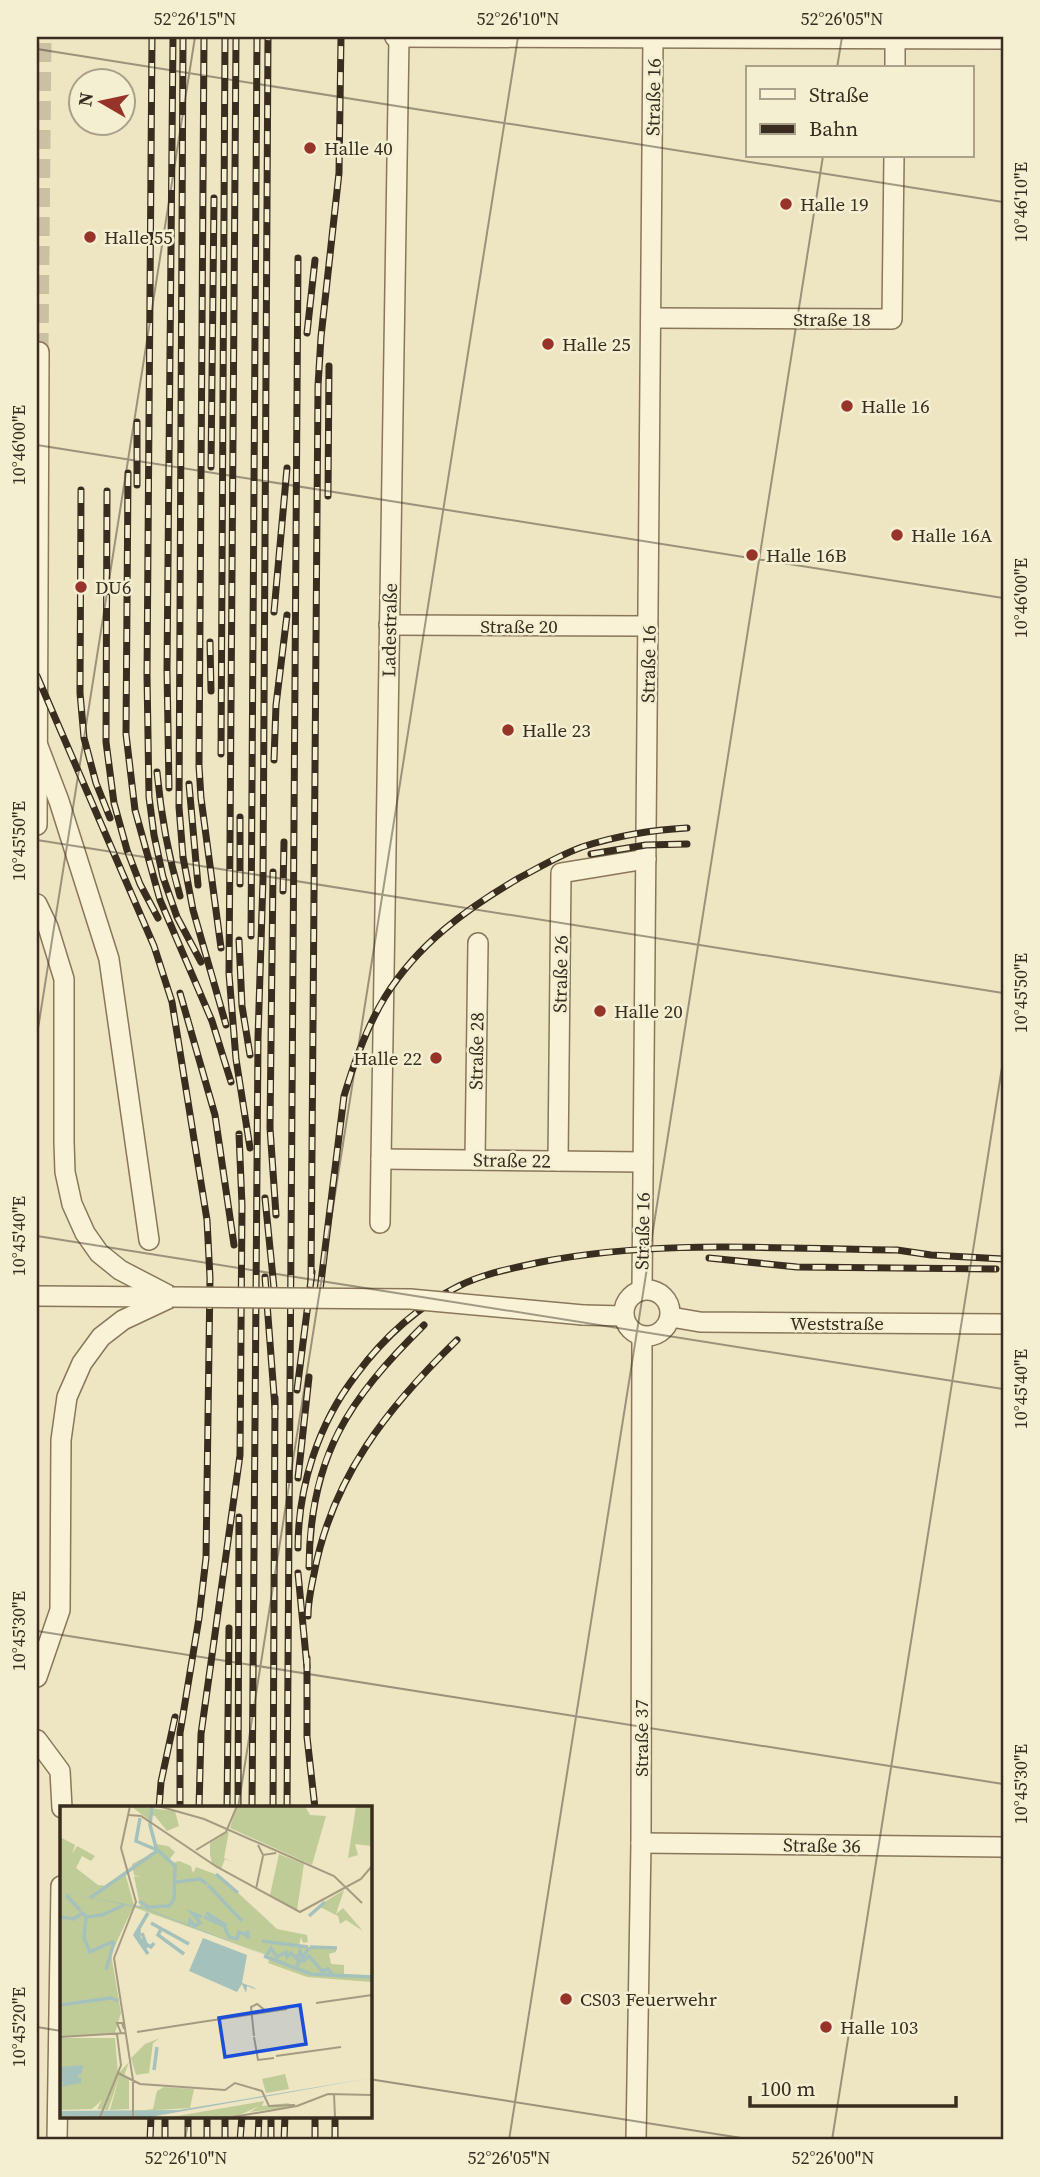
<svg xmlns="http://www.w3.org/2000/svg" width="1040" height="2177" viewBox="0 0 1040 2177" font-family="'Source Serif 4',serif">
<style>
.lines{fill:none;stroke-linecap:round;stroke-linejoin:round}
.minor-tunnel{stroke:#cac0a2;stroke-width:19;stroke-dasharray:19 10;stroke-linecap:butt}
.minor-casing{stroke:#88775a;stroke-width:22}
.minor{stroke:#f9f2d6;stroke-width:19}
.rail-casing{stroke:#382d1e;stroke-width:7}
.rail{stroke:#f5efd2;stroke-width:4.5;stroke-dasharray:13;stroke-linecap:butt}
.minor-bridge-casing{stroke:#88775a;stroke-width:22;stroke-linecap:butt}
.minor-bridge{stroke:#f9f2d6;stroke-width:19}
.ticks{fill:none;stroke:#382d1e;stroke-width:2;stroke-opacity:0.45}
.poi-dot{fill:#97342a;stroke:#f5efd2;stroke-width:2.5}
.labels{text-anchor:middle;stroke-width:5;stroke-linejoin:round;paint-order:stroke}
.street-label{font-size:19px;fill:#382d1e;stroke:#f5efd2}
.poi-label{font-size:19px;fill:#382d1e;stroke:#f5efd2;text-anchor:start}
.inset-river{fill:none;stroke:#a5c1bb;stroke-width:3.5}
.inset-road{fill:none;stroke:#a59b81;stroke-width:2}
.view{fill:#1d4ed8;fill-opacity:0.15;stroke:#1d4ed8;stroke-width:3.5}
.inset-edge{fill:none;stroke:#382d1e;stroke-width:3.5}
.neatline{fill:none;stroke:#382d1e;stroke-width:2.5}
.ticks-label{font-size:18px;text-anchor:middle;fill:#382d1e}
</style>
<rect width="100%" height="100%" fill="#eee5c3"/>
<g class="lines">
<polyline class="minor-tunnel" points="39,352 42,37"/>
<g class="minor-casing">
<g id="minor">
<polyline points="395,37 1003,39"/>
<polyline points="895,68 895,39"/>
<polyline points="651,318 892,319 894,156"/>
<polyline points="389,625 648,626"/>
<polyline points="38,746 59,801 109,959 149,1240"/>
<polyline points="37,825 39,352"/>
<polyline points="37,904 48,927 64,979 64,1142 65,1172 72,1204 85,1233 99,1253 120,1270 172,1297"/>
<polyline points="381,1159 643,1162"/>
<polyline points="475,1160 478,943"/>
<polyline points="558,1161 561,873 646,859"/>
<polyline points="380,1223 399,37"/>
<circle cx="647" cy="1313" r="23"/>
<polyline points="642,1290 653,38"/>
<polyline points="37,1296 167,1297"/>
<polyline points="583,1315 624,1316"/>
<polyline points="671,1317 700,1322 1003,1324"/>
<polyline points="37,1677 60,1610 61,1440 67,1397 82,1363 101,1337 123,1320 172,1297"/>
<polyline points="37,1740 60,1771 62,1808"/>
<polyline points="641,1843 1003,1847"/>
<polyline points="57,2140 61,1886"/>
<polyline points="636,2140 641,1843 642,1336"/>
</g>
</g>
<use href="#minor" class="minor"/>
<g class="rail-casing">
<g id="rail">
<polyline points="152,37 147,675 149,797 154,835 163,877 177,917 201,962"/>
<polyline points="183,37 179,807 183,857 193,910 226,1025"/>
<polyline points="204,37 199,766 201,798 221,948"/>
<polyline points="236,37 229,974 236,1059 250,1148"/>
<polyline points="307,333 315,260"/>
<polyline points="137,422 137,485"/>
<polyline points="211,467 214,198"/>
<polyline points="128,473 126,734 135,810 160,900 212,1021 231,1082"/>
<polyline points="81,490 80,693 84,738 96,783 110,818"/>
<polyline points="107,491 106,742 114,803 127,850 140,884 158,918"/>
<polyline points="328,496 329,366"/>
<polyline points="274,612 287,468"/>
<polyline points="210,642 211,691"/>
<polyline points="37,676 154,946 172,1002 207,1220 210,1278 206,1558 199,1618 180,1733 180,1808"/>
<polyline points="221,754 225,37"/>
<polyline points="274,760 276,705 287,615"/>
<path d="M157,772C161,815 168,855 180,896"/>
<polyline points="189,784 198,885"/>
<polyline points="169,788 167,670 173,37"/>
<polyline points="591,854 646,845 687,844"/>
<polyline points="273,872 270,1128 276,1215"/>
<polyline points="240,884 240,817"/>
<polyline points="283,891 284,842"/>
<polyline points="251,936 257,37"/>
<polyline points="239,940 242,1006 250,1055"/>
<polyline points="180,993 215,1115 234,1245"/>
<polyline points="265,1198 274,1288"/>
<polyline points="709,1258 797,1267 996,1269"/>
<polyline points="265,1277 275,1408"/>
<polyline points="311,1280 318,386 321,337 339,173 341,37"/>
<path d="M320,1290L344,1096C354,1063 366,1028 385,997C418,944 466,909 519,878C540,867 560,855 582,847C616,836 650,830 687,828"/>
<polyline points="297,1390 312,1272"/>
<polyline points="298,1478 309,1377"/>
<path d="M298,1548C298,1487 318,1424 356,1375C384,1337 417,1307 459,1286C485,1273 514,1268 541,1262C658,1239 778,1249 897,1250L931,1255L1003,1259"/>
<path d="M309,1567C310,1456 348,1400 424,1325"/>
<polyline points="298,1573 307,1667"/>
<path d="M308,1616C308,1602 311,1588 314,1574C332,1477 388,1407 457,1340"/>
<polyline points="307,1658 307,1737 315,1808"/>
<polyline points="159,1808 161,1782 175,1717"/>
<polyline points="199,1808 201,1734 240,1455 242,1205 239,1134"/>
<polyline points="227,1808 229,1628"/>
<polyline points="238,1808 239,1517"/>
<polyline points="252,1808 258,1038 263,879 268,37"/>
<polyline points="273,1808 275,1398"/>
<polyline points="287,1808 298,258"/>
<polyline points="150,2140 151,2116"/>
<polyline points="165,2140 165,2116"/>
<polyline points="188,2140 188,2116"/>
<polyline points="207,2140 207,2116"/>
<polyline points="225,2140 225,2116"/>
<polyline points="240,2140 242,2116"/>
<polyline points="258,2140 259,2116"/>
<polyline points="271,2140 271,2116"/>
<polyline points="284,2140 285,2116"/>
<polyline points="315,2140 315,2116"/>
<polyline points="335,2140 335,2116"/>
</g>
</g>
<use href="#rail" class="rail"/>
<g class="minor-bridge-casing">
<polyline id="minor-bridge" points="172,1297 410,1299 583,1315"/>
</g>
<use href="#minor-bridge" class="minor-bridge"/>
</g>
<path class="ticks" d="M37,49L1003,202M837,68L842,37M37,445L1003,598M37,840L1003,993M37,1035L195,37M37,1236L1003,1389M37,1631L1003,1784M238,1808L518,37M37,2027L61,2031M369,2079L754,2140M185,2140L189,2116M509,2140L823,156M832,2140L1003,1061"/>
<g class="poi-dot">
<circle cx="310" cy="148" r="7"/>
<circle cx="786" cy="204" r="7"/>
<circle cx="90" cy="237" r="7"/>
<circle cx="548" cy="344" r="7"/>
<circle cx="847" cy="406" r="7"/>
<circle cx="897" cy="535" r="7"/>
<circle cx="752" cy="555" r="7"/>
<circle cx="81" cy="587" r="7"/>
<circle cx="508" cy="730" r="7"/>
<circle cx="600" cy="1011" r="7"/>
<circle cx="436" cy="1058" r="7"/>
<circle cx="566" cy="1999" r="7"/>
<circle cx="826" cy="2027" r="7"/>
</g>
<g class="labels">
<g class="street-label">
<text transform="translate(653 97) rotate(-89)" y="7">Straße 16</text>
<text x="832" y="326">Straße 18</text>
<text x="519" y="633">Straße 20</text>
<text transform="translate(389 630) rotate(-89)" y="7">Ladestraße</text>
<text transform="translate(648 664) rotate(-89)" y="7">Straße 16</text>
<text transform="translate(560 974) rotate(-89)" y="7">Straße 26</text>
<text transform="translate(476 1051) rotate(-89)" y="7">Straße 28</text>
<text transform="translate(512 1160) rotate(1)" y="7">Straße 22</text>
<text transform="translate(642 1231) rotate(-89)" y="7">Straße 16</text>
<text x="837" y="1330">Weststraße</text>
<text transform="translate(641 1738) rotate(-90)" y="7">Straße 37</text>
<text transform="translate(822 1845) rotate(1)" y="7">Straße 36</text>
</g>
<g class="poi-label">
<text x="324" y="155">Halle 40</text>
<text x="800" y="211">Halle 19</text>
<text x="104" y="244">Halle 55</text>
<text x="562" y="351">Halle 25</text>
<text x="861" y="413">Halle 16</text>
<text x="911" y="542">Halle 16A</text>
<text x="766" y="562">Halle 16B</text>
<text x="95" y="594">DU6</text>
<text x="522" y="737">Halle 23</text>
<text x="614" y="1018">Halle 20</text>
<text x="422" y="1065" text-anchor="end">Halle 22</text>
<text x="580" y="2006">CS03 Feuerwehr</text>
<text x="840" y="2034">Halle 103</text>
</g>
</g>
<g transform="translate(60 1806)">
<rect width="312" height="312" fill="#eee5c3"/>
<path d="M71,0L115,5L119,20L107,25L95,10L90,9V15ZM177,0H245L250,9L266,10L252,59L170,22ZM296,0H311V40L295,38L298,49L288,52ZM169,25L164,52L176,57L175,65L176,57L165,53L161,63L152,57L150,49V37ZM0,31L15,39L12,48L17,40L35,50L31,55L22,50L16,62L38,79L47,80L65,67L74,99L80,100L74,70L81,71L74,69L72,58L97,45L96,38L108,40L115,46L109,54L112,57L119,55L131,60L133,67L136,61L160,70L217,123L247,129L248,136L243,137L241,131L239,140L276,142V146L269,148L271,158L284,159V169L311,170V176L247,171L208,157L210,150L73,101L51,148L61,207L55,227L0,231ZM219,48L244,58L237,104L210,89ZM284,84L276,108L283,102L303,125L286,114L280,118L278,110L258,100ZM0,232H55L58,268L69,256L64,270L69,274V303L50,304L59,272L48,304L37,303L42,294L32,303L0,304ZM100,232L93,237L89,267L76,269L71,252L85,238ZM225,268L229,283L206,287L202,273ZM104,281L134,283L130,302L80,305L93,303L97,285ZM204,295L202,300L228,297L232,299L225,301H232L190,306L199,300L175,311H111Z" fill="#c0cc97"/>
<path d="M0,86L83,101L210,151L82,102ZM143,132L187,149L182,177L193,181L197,184L187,180L186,187L182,178L177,186L129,165ZM23,259L22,267L17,270L20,273L22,270L21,277L1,281L4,277L0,275V261ZM311,272L90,311L0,310V305L119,304Z" fill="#a5c1bb"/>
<path class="inset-river" d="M80,12L76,35L97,44M156,68L178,87M116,76L140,73L147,78M148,79L182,115M6,89L21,105M30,92L97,45L90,19L92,0M79,95L88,101L109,100L114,93L115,60L98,44M22,106L26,111L42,109L64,99M88,107L75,129L88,148M146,107L167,120M249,110L265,96M0,111L14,113L22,107M26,111L24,132L30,146L54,135M144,111L164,120L169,131L177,133L179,126L186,129L188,125V133M91,117L129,138M129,120L130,114L135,120L140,117L132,107L142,111M79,122V132L87,142M101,123L98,129L124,148M82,127L86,138L91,141L94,137M202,135L248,141M250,141L277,142M204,150L251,168L312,171M206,151L211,142L217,151L226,146L227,151L231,147L237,153L240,145L244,155L249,150L262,165L268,163L273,169M236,161L249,142M46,164L54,136M0,199L51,192L58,195M94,264L97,241"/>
<path class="inset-road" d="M70,0L61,42L76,96L54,152L73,274V311M98,0L144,13L274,70L302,97M69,9L81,10L157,61L240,106L301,73L312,60M198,39L203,49L216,47M136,44L166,26L177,0M196,83L203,50M256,197L312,189M141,216L227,203M77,226L141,216M61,227L57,217H62L64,223M194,230L191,201L197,198L206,205M0,231L65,227M194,231L198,254L214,252M216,250L281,241M58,267L80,278L165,284L175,277L202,285L209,300L235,299M274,288L275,311M40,311L61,259L57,228M173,311L237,300L268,288L312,289"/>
<path class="view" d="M240,199L246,238L165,251L159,212Z"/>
<rect width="312" height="312" class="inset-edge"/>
</g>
<rect width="1040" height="2177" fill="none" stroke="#f5efd2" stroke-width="77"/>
<rect x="746" y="66" width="228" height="91" fill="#f5efd2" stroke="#a9a18a" stroke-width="2"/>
<rect x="760" y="89" width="35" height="10" fill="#f9f2d6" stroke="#a9a18a" stroke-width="2"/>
<text x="809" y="102" font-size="21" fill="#382d1e">Straße</text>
<rect x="760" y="124" width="35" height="10" fill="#382d1e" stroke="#a9a18a" stroke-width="2"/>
<text x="809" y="136" font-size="21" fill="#382d1e">Bahn</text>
<g transform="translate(102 102) rotate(279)"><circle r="33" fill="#f5efd2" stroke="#a9a18a" stroke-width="2"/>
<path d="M0-5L12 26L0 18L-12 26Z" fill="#97342a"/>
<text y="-10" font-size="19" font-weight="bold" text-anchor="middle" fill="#382d1e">N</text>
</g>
<path d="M750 2096v10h206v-10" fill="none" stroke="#382d1e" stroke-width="3.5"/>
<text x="760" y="2096" font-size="21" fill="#382d1e" stroke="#f5efd2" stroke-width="5" paint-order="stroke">100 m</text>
<rect x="38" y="38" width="964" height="2100" class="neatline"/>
<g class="ticks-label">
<text x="195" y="25">52°26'15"N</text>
<text x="518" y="25">52°26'10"N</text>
<text x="842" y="25">52°26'05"N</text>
<text transform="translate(1021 202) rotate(-90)" y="6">10°46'10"E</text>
<text transform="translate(19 445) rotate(-90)" y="6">10°46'00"E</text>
<text transform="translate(1021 598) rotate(-90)" y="6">10°46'00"E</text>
<text transform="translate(19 841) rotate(-90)" y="6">10°45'50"E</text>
<text transform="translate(1021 993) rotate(-90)" y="6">10°45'50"E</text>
<text transform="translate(19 1236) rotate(-90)" y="6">10°45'40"E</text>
<text transform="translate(1021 1389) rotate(-90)" y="6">10°45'40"E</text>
<text transform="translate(19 1631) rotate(-90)" y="6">10°45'30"E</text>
<text transform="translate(1021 1784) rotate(-90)" y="6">10°45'30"E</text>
<text transform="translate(19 2027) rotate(-90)" y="6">10°45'20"E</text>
<text x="186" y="2164">52°26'10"N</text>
<text x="509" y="2164">52°26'05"N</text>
<text x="833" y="2164">52°26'00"N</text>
</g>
</svg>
